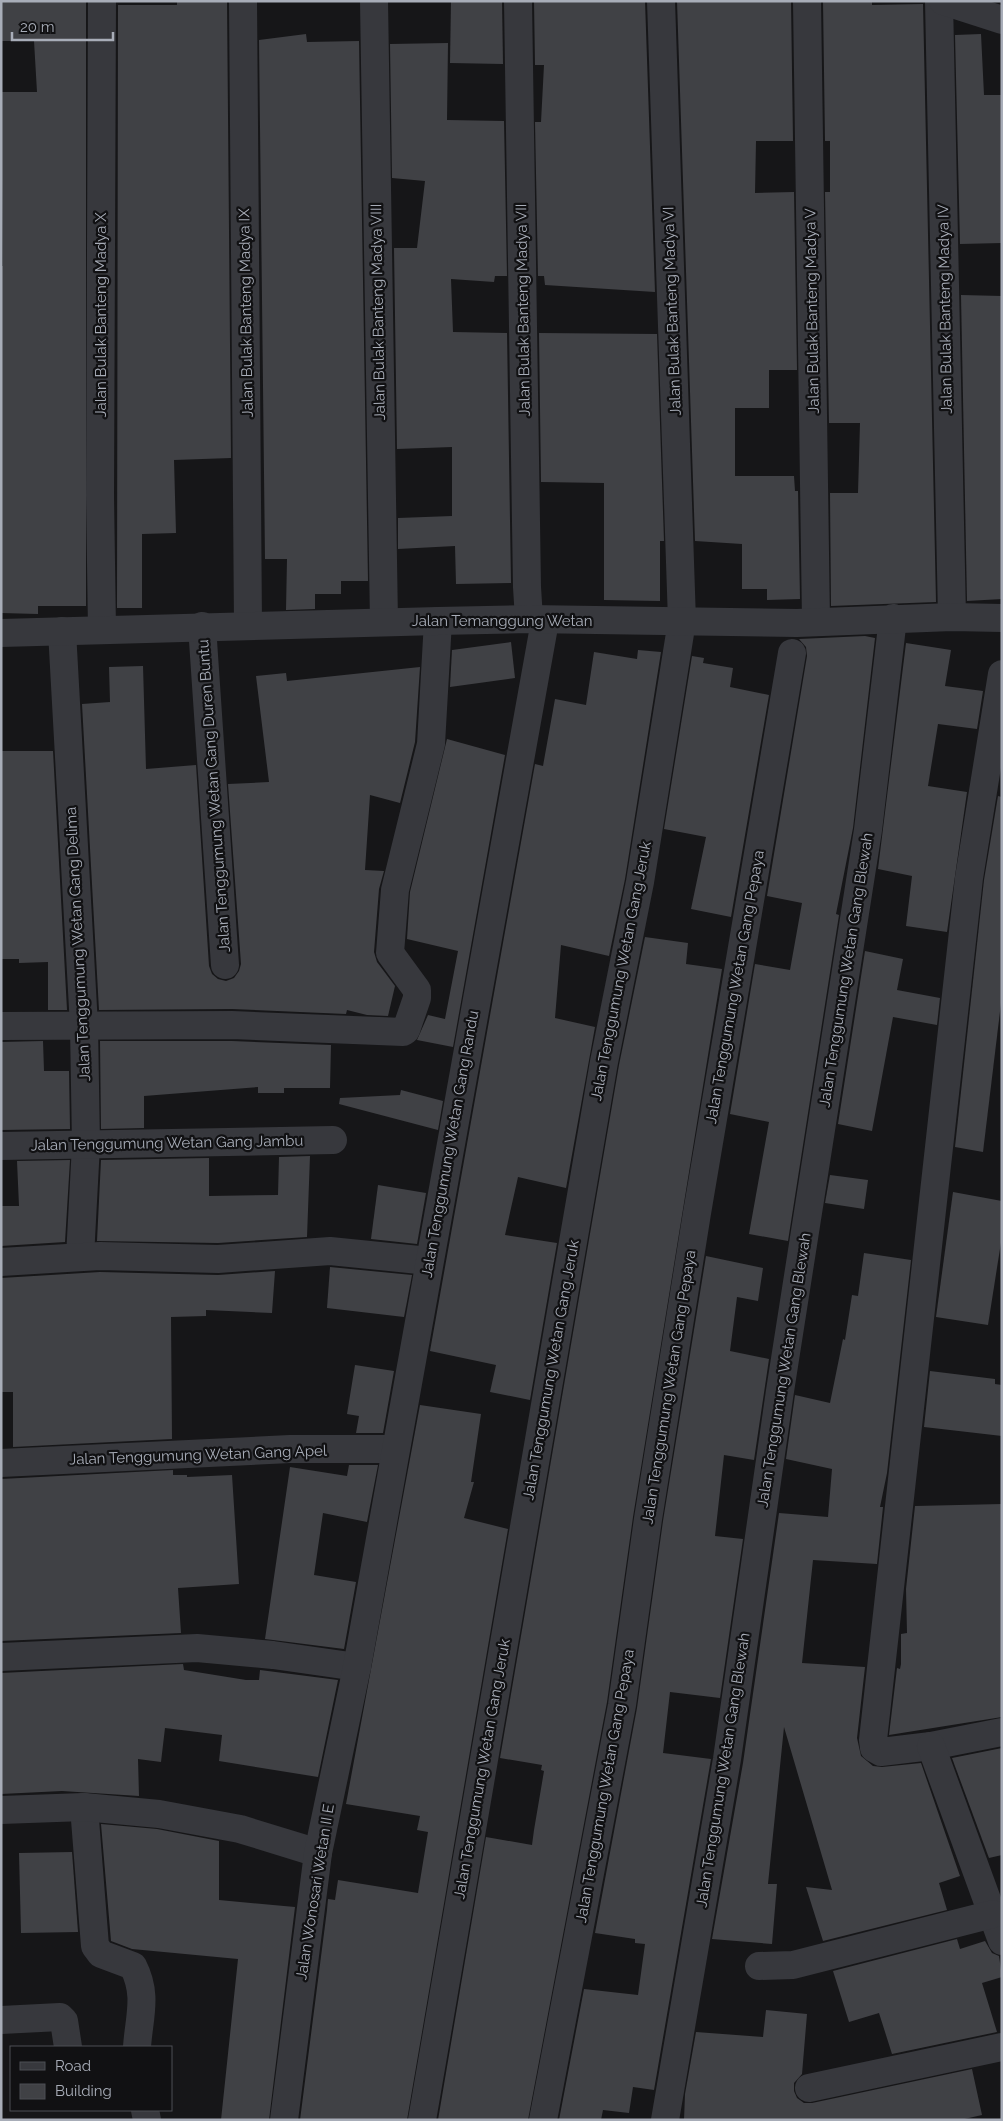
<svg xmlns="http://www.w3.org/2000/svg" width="1003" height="2121" viewBox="0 0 1003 2121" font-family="Raleway,sans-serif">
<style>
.building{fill:#404145}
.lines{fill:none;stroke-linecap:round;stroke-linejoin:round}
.minor{stroke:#37383d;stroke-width:28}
.tertiary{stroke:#37383d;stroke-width:28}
.labels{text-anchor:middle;stroke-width:4.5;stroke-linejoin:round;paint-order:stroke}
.street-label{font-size:15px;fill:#a8adb8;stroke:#111113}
</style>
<rect width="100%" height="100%" fill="#161618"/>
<g class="building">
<polygon points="1,1 86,1 86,606 38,606 38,614 1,613 1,266 3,266 1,92 37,92 34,41 1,41"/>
<polygon points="177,1 227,1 231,458 174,460 176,533 142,534 142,608 117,608 118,5 177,5"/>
<polygon points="451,1 502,1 503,64 450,63"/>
<polygon points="534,1 645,1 655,292 545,285 544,276 538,276 535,122 541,122 544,65 535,65"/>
<polygon points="677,1 791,1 793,141 756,141 755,193 794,192 797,370 769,370 769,408 735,408 735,476 794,476 795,491 798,491 800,599 767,600 767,589 742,589 742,544 695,541"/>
<polygon points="823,1 872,1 872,5 923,4 936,602 831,606 830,493 858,493 860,423 829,423 825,192 830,192 830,141 825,141"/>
<polygon points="306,34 307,42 359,41 368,581 341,581 341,594 315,594 315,609 286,610 287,559 265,559 259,40"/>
<polygon points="981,34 984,95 1002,95 1002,243 960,244 955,35"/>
<polygon points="448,43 447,120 504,121 507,276 495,276 494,282 451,279 453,332 507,333 511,583 456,584 455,546 398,549 398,518 452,516 452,447 397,449 394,248 417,248 425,181 392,178 390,44"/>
<polygon points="961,295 1002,296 1002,599 967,601"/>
<polygon points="539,333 657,334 664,541 660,541 660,601 604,600 604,483 541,482"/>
<polygon points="865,636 875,638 853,828 836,914 839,915 788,1241 749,1234 769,1122 730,1114 755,964 790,970 802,903 767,896 807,656 806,647 799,639"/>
<polygon points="511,642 515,678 450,687 452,650"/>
<polygon points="906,643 951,650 945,686 983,691 977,729 938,724 928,786 967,792 947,932 906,926 912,876 878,869"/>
<polygon points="638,650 661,652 625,879 609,956 561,945 555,1018 595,1027 566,1188 518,1177 505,1235 557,1243 530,1400 490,1392 496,1365 430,1351 535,764 543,766 555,699 586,705 594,652 637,659"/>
<polygon points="692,656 704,658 703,663 733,668 730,687 769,695 731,917 691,909 706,837 664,829"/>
<polygon points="143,666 146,769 196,765 209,966 212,974 218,979 226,981 234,978 239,971 241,964 228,784 269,782 256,676 286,673 287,681 420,667 415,742 400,803 370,795 365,870 384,871 379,889 374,952 377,962 395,986 388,1016 367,1015 347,1010 346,1014 232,1009 99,1010 82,704 110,702 109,667"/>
<polygon points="447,739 505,755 453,1047 417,1040 428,1015 445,1019 458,951 407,939 410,892"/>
<polygon points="1,751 53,751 67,1010 48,1010 48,962 19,963 19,959 1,959"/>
<polygon points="998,796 1002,797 1002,995 983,1152 955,1147 984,880"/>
<polygon points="645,937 688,943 686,964 722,969 633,1517 607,1702 528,2120 438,2120 486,1837 532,1845 534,1830 544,1771 541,1770 542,1765 500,1758 619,1065"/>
<polygon points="865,951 903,959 897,990 940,998 937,1025 893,1017 872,1131 838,1124"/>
<polygon points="43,1041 44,1071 69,1071 70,1129 1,1130 1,1042"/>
<polygon points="100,1041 232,1041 331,1045 330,1088 284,1088 284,1093 258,1093 258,1087 144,1096 144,1128 101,1129"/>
<polygon points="401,1090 443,1101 438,1130 339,1104 340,1098 400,1095"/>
<polygon points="310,1156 307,1237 218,1243 97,1241 101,1160 209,1158 209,1196 278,1195 279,1157"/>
<polygon points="70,1160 65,1242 1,1246 1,1206 19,1206 17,1161"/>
<polygon points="830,1175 868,1180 864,1209 825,1203"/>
<polygon points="378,1185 426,1193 417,1244 371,1239"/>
<polygon points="953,1192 1002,1201 1002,1236 988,1325 936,1317"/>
<polygon points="864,1253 911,1260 887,1473 880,1507 883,1507 877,1564 813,1560 802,1663 865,1667 857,1738 861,1756 873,1766 882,1767 921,1763 960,1876 939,1883 947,1910 823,1941 806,1887 832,1890 784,1727 768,1884 777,1884 772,1944 712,1939 743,1763 779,1513 828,1517 832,1469 786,1459 795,1395 830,1403 843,1339 845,1340 852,1295 858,1296"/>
<polygon points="706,1256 763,1268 758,1301 737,1297 730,1351 769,1359 754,1460 724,1455 715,1536 743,1539 720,1698 670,1692 663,1753 711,1759 654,2090 633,2087 629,2113 603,2110 601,2120 559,2120 584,1989 638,1995 645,1944 635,1943 635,1939 595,1933 637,1708 663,1521"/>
<polygon points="330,1267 412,1275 404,1317 327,1308"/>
<polygon points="275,1271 272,1313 206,1310 206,1316 171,1317 172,1439 13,1447 13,1392 1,1392 1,1278 100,1272 218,1275"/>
<polygon points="355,1365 394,1371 383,1433 356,1433 359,1416 347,1414"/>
<polygon points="930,1371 995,1379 995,1384 1002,1385 1002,1436 924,1427"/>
<polygon points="420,1405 481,1414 471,1482 474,1482 464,1518 508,1529 407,2120 300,2120 327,1910 328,1899 335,1900 338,1880 418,1893 428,1832 417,1830 420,1816 346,1804"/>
<polygon points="349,1465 378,1465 367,1522 323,1513 314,1575 356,1582 344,1649 265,1639 290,1467 347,1476"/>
<polygon points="173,1470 173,1475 187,1475 187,1477 232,1475 239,1584 178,1588 181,1633 1,1641 1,1479"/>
<polygon points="1002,1504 1002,1717 889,1735 897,1668 900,1669 901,1664 901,1634 907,1633 906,1589 915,1506"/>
<polygon points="183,1664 184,1670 246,1680 259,1680 260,1670 338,1680 318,1777 219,1761 222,1735 165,1728 161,1762 138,1759 139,1796 62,1791 1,1794 1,1673"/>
<polygon points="1002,1748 1002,1855 989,1858 952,1758"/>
<polygon points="101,1824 157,1829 219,1841 219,1900 295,1907 269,2120 221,2120 238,1959 132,1949 111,1941"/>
<polygon points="72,1852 78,1932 21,1933 19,1853"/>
<polygon points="957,1939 960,1949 985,1941 992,1953 999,1956 1002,1977 982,1983 997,2032 892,2054 879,2013 849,2022 833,1971"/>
<polygon points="766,2010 807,2014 802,2074 794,2083 794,2091 797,2098 804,2103 812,2103 972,2069 982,2115 960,2120 684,2120 685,2094 696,2032 763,2037"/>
</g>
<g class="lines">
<g class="minor">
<polyline points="102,1 100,496 102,629"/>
<polyline points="243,1 248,624"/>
<polyline points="374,1 384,622"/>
<polyline points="518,1 527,587 529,619"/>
<polyline points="807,1 816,621"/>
<polyline points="939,1 952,617"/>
<polyline points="943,1 1002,20"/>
<polyline points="202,626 225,965"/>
<polyline points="62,631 84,1026 86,1145 80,1257"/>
<polyline points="1002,674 969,878 873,1740 874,1748 881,1752 931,1746 1002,1732"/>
<polyline points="1,1026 232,1025 403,1032 406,1030 417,998 417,990 390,953 395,890 431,744 438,621"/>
<polyline points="1,1146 333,1140"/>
<polyline points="1,1262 100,1256 218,1259 330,1251 429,1261"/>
<polyline points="1,1463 290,1449 395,1449"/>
<polyline points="1,1657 197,1648 273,1655 357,1667"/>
<polyline points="931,1746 1002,1941"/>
<path d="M84,1807L95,1946L101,1954L133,1966C148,1995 139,2017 137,2047"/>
<polyline points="1,1810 84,1807 159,1814 240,1829 318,1853"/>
<polyline points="759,1966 793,1965 993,1914"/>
<polyline points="1,2020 60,2017 64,2021 68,2047"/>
<polyline points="809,2088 1002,2047"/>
<polyline points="145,2110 147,2120"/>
<polyline points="284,2120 318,1853 357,1667 545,621"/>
<polyline points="422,2120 604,1062 640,882 682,621 661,1"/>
<polyline points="543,2120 622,1705 648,1519 697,1213 792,653"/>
<polyline points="665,2120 727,1759 780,1391 868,830 893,618"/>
</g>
<polyline class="tertiary" points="1,633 438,621 529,619 797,623 952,617 1002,618"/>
</g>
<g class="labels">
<g class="street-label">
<text transform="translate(945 309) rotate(-91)" y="5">Jalan Bulak Banteng Madya IV</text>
<text transform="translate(523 310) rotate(-91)" y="5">Jalan Bulak Banteng Madya VII</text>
<text transform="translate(672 311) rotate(-92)" y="5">Jalan Bulak Banteng Madya VI</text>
<text transform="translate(812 311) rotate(-91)" y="5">Jalan Bulak Banteng Madya V</text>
<text transform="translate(378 312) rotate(-91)" y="5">Jalan Bulak Banteng Madya VIII</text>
<text transform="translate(246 313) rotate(-91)" y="5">Jalan Bulak Banteng Madya IX</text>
<text transform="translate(101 315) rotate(-90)" y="5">Jalan Bulak Banteng Madya X</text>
<text x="502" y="626">Jalan Temanggung Wetan</text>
<text transform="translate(214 796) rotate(-94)" y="5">Jalan Tenggumung Wetan Gang Duren Buntu</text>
<text transform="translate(78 944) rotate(-93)" y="5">Jalan Tenggumung Wetan Gang Delima</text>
<text transform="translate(846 970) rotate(-81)" y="5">Jalan Tenggumung Wetan Gang Blewah</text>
<text transform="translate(621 971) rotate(-79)" y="5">Jalan Tenggumung Wetan Gang Jeruk</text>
<text transform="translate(735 987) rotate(-80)" y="5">Jalan Tenggumung Wetan Gang Pepaya</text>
<text transform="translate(167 1143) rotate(-1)" y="5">Jalan Tenggumung Wetan Gang Jambu</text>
<text transform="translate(450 1144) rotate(-80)" y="5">Jalan Tenggumung Wetan Gang Randu</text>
<text transform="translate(551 1370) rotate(-80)" y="5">Jalan Tenggumung Wetan Gang Jeruk</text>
<text transform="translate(784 1370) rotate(-81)" y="5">Jalan Tenggumung Wetan Gang Blewah</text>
<text transform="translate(669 1387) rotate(-81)" y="5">Jalan Tenggumung Wetan Gang Pepaya</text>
<text transform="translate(198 1455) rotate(-2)" y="5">Jalan Tenggumung Wetan Gang Apel</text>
<text transform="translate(482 1769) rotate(-80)" y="5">Jalan Tenggumung Wetan Gang Jeruk</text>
<text transform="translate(723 1770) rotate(-81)" y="5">Jalan Tenggumung Wetan Gang Blewah</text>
<text transform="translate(605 1786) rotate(-80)" y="5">Jalan Tenggumung Wetan Gang Pepaya</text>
<text transform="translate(315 1892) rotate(-81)" y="5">Jalan Wonosari Wetan II E</text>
</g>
</g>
<rect width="1003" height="2121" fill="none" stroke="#a8adb8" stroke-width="5"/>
<rect x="10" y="2046" width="162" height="65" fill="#111113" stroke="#4d4f55"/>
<rect x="20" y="2062" width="25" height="8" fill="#37383d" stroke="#4d4f55"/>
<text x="55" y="2071" font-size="15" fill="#a8adb8">Road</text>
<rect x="20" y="2084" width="25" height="15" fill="#404145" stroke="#4d4f55"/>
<text x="55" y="2096" font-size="15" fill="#a8adb8">Building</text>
<path d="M12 32v8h101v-8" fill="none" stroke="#a8adb8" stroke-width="2.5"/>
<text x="20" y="32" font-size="15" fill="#a8adb8" stroke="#111113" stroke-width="4" paint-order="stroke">20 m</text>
</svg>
